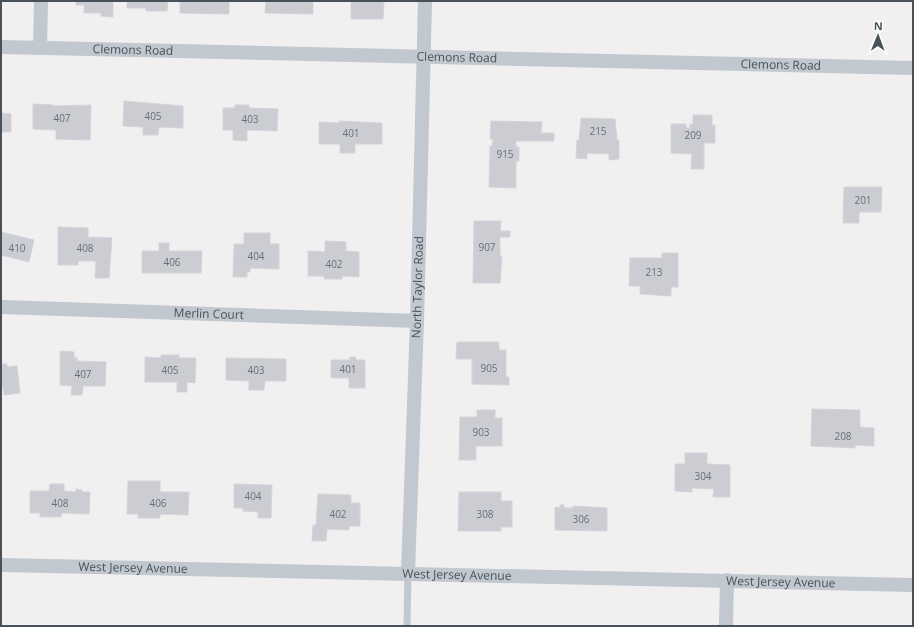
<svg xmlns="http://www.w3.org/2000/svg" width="914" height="627" viewBox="0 0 914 627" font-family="'Open Sans',sans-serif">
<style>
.building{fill:#cccdd3;stroke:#d3d4da}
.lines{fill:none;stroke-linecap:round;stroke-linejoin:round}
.service{stroke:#c1c8cf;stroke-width:7}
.minor{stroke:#c1c8cf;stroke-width:14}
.labels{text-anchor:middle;stroke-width:4;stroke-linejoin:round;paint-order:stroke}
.number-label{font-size:10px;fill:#696f78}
.street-label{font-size:12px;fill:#48505a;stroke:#fff}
</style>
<rect width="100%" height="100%" fill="#f1efef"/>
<g class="building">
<polygon points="76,1 113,1 113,17 101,16 101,13 84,13 84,5 76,5"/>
<polygon points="127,1 168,1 167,11 146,11 146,8 127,8"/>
<polygon points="180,1 229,1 229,14 180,13"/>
<polygon points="266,1 313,1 313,14 265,13"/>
<polygon points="351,1 384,1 383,19 351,19"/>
<polygon points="124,101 183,106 183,128 159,127 158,135 143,135 143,127 123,126"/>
<polygon points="33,104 53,105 53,106 91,105 90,140 56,139 56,130 33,129"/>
<polygon points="235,105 249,105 249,108 278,109 277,131 247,130 247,141 233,140 233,130 223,130 223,108 235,108"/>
<polygon points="1,113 11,114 11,132 1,132"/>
<polygon points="693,115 712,115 712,125 715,125 715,143 705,143 704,144 704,169 691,169 692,154 671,153 671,124 686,124 686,128 690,128 690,124 693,124"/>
<polygon points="581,118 615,119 617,140 619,140 619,159 609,160 609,154 587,153 587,159 576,158 577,140 579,140"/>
<polygon points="339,121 382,123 382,144 355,144 355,153 340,153 340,144 319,144 319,122 339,123"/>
<polygon points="491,121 542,122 541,133 554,133 554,141 516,141 516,147 519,147 519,161 516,161 516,188 489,187 490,146 492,146 493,139 490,139"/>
<polygon points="844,187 882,187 881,212 859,212 859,223 843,223"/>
<polygon points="474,221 501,221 500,231 510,231 510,237 500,237 500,256 502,256 500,283 473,283"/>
<polygon points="58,227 88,228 88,237 112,238 109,278 95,278 96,261 78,261 78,265 58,265"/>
<polygon points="1,232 34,240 29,262 1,255"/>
<polygon points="244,233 270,233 270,244 279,244 279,269 250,268 250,272 247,272 247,277 233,277 234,244 244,244"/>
<polygon points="325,241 346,242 346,251 359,252 359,277 342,276 342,279 324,279 324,276 308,276 308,251 325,252"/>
<polygon points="159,243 169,243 169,251 202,251 201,273 142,273 142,251 159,251"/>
<polygon points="662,253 678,253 678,287 671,287 671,296 640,294 640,286 629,286 630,258 662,258"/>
<polygon points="457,342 499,342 499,350 506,350 506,377 509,377 509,385 472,384 472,359 456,359"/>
<polygon points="60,351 74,352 74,358 77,358 77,361 106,362 105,386 83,386 82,395 71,395 72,386 60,385"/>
<polygon points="161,355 179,355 179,358 196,358 195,383 187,382 187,392 177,392 177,382 145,382 145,357 161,358"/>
<polygon points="350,357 356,357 356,360 365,360 365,388 349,388 349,378 331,378 331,360 350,360"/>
<polygon points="226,358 286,359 286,381 265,381 264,390 249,390 249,381 226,380"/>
<polygon points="1,364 7,364 7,367 17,366 20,393 4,395 3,386 1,386"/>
<polygon points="812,409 860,410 860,427 874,428 874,446 855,445 855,448 811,446"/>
<polygon points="477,410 495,410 495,418 502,418 502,446 476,446 476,460 459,460 460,417 477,417"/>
<polygon points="685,453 707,453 707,464 730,465 730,497 713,497 714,489 692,488 692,492 675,491 675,464 685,464"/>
<polygon points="128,481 160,481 160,492 189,492 188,515 160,514 160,518 138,518 138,514 127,514"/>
<polygon points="50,484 64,484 64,491 76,492 76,489 82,490 82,492 90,492 89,514 62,513 61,517 40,517 40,513 30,513 30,491 49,491"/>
<polygon points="234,484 272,485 271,518 258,518 258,512 243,511 243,508 234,508"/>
<polygon points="459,492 501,492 501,501 512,501 512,527 501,527 501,531 458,531"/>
<polygon points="318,494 351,495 351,503 360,503 360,526 349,526 349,530 327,529 326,541 312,541 313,525 316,525"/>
<polygon points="560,505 564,505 564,508 573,508 573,506 607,508 607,531 555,530 555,507 560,508"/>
</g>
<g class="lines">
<polyline class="service" points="407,626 408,573"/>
<g class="minor">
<path id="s1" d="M1,47L913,68"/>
<polyline points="40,48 41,1"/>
<path id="s2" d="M1,307L417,321"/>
<path id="s3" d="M1,565L913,585"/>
<path id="s4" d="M408,572L417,321L425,1"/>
<polyline points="726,626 727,580"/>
</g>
</g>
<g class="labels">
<g class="number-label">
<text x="153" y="120">405</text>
<text x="62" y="122">407</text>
<text x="250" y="123">403</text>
<text x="598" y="135">215</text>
<text x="351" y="137">401</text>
<text x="693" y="139">209</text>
<text x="505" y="158">915</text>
<text x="863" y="204">201</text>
<text x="487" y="251">907</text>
<text x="17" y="252">410</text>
<text x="85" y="252">408</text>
<text x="256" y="260">404</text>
<text x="172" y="266">406</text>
<text x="334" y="268">402</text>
<text x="654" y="276">213</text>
<text x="489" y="372">905</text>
<text x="348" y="373">401</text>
<text x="170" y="374">405</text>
<text x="256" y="374">403</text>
<text x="83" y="378">407</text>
<text x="481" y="436">903</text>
<text x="843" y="440">208</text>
<text x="703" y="480">304</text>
<text x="253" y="500">404</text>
<text x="60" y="507">408</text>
<text x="158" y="507">406</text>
<text x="338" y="518">402</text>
<text x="485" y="518">308</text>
<text x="581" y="523">306</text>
</g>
<g class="street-label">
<text dy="4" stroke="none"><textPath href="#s1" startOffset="132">Clemons Road</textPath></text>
<text dy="4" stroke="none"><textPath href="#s1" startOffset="456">Clemons Road</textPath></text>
<text dy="4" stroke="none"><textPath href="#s1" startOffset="780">Clemons Road</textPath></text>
<text dy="4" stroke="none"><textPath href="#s4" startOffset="285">North Taylor Road</textPath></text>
<text dy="4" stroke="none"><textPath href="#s2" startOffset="208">Merlin Court</textPath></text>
<text dy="4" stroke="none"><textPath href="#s3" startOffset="132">West Jersey Avenue</textPath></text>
<text dy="4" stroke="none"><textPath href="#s3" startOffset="456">West Jersey Avenue</textPath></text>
<text dy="4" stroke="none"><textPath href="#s3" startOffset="780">West Jersey Avenue</textPath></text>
</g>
</g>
<rect width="914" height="627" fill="none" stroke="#48505a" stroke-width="4"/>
<g transform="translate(878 36) rotate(1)" stroke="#ffffff" stroke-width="3" paint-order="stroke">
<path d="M0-3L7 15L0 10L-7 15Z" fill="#48505a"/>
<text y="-6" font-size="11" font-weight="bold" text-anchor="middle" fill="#48505a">N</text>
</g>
</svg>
